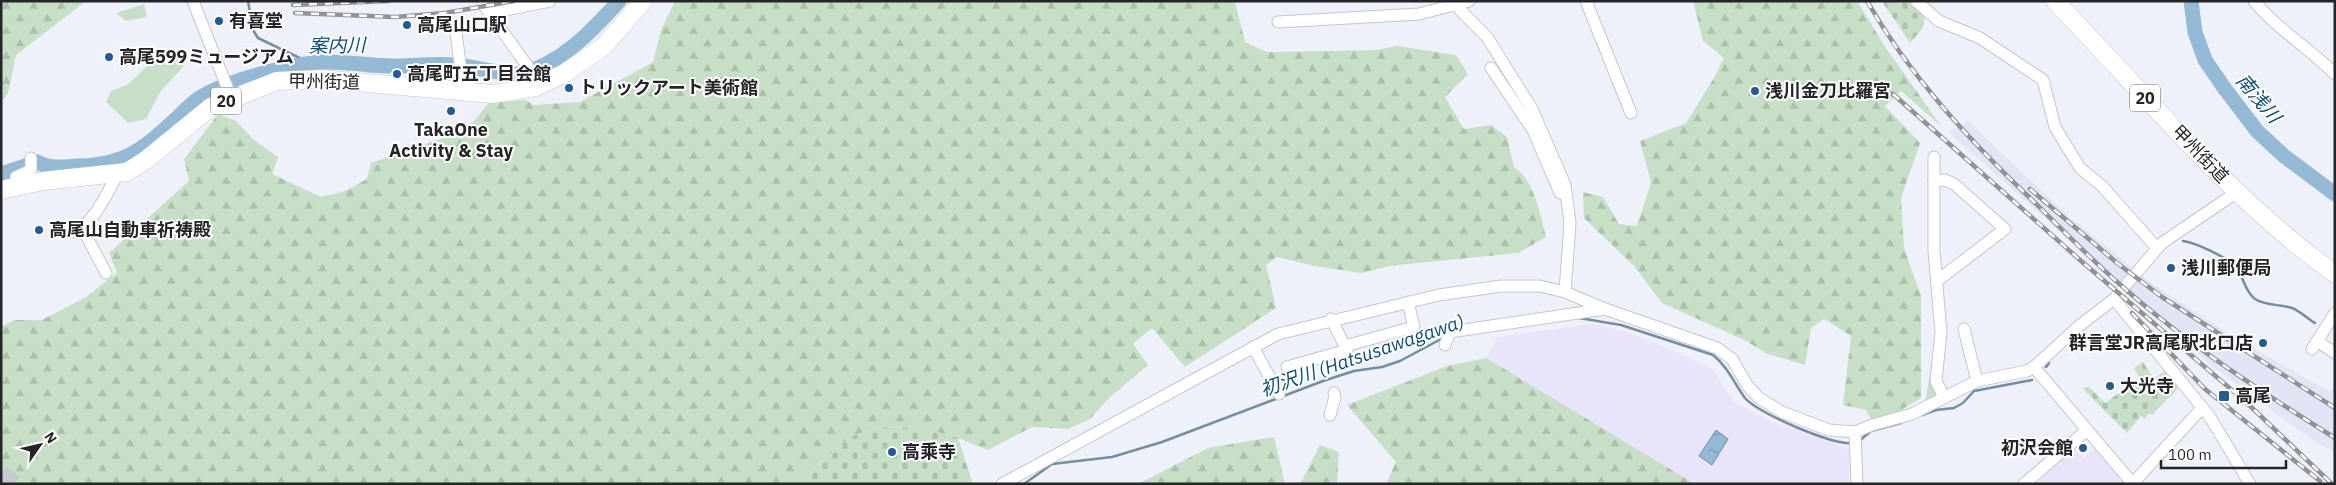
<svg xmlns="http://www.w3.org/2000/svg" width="2336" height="485" viewBox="0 0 2336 485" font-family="'IBM Plex Sans','Noto Sans JP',sans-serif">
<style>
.built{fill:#e1e5f5}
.education{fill:#e8e5fb}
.forest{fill:url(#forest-firs)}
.cemetery{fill:url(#cemetery-stones)}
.park{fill:#c7dfc6}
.water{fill:url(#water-ripples);stroke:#738da1}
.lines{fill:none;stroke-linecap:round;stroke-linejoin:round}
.stream{stroke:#738da1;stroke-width:2.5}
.river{stroke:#94b9d5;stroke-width:15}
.highway-tunnel{stroke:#c7c8d0;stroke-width:18;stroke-dasharray:18 9;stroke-linecap:butt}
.minor-casing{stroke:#c4c6cf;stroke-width:13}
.highway-casing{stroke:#c4c6cf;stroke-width:19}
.minor{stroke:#fff;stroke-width:11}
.highway{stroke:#fff;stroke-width:18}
.rail-casing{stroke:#909298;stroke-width:4.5}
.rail{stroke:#fff;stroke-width:2.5;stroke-dasharray:8;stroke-linecap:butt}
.poi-dot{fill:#235b93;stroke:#fff;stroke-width:2}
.labels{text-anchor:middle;stroke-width:4;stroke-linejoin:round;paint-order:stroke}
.shield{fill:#fff;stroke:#666669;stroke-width:1}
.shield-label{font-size:16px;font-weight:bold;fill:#252529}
.poi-label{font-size:18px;font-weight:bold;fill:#252529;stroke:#fff;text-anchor:start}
.street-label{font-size:18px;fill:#252529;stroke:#fff}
.water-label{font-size:19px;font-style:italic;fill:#0f4d73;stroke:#fff}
</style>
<defs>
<pattern id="forest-firs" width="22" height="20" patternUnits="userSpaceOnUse" patternTransform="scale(1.25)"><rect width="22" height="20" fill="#c7dfc6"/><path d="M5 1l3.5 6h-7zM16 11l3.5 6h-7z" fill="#abbfaa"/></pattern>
<pattern id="cemetery-stones" width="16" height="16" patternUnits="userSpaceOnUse" patternTransform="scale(1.25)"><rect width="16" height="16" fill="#c7dfc6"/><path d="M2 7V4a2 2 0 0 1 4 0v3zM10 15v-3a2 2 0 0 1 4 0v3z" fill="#abbfaa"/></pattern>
<pattern id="water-ripples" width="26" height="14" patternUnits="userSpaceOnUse" patternTransform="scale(1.25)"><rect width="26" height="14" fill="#94b9d5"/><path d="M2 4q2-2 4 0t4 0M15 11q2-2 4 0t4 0" fill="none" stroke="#7996ad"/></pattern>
</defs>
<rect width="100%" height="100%" fill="#eff1fa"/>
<polygon class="built" points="1968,121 2067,215 2150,282 2232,336 2330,392 2335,385 2335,453 2311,439 2212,366 1948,132"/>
<g class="education">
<polygon points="1589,324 1599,325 1634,334 1712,368 1735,403 1775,423 1849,449 1849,484 1695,484 1486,358 1498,337"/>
<polygon points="2071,444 2083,458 2095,448 2126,484 2024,484"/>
</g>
<g class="forest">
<polygon points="1,1 86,1 16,55 8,93 1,103"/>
<path d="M675,1H1235L1245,42L1267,52L1377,50L1397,46L1456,55L1468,74L1445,97L1464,129L1491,125L1507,137L1514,167C1535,181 1540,214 1546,237L1518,253L1389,266L1361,273L1315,266L1277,257L1266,265L1276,308L1185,367L1152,328L1133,344L1148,365L1109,398L1090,419L1068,429L1032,427L988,450L958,438L917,427L880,428L854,435L793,484H1V327L15,320H42L86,297L117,273L109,253L189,181L184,159L218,114L236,121L254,140L278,157L272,174L321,197L345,191L367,179L371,163L446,137L473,122L489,103L526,100L533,105L580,102L653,62L661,30Z"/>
<polygon points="1693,1 1857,1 1886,48 1941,126 1901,91 1885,106 1920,143 1901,198 1904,248 1921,296 1921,398 1896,413 1871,419 1866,410 1843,405 1851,336 1824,319 1811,328 1805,365 1768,354 1744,340 1662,303 1634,266 1584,218 1583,192 1603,197 1619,224 1637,226 1651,183 1640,141 1686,123 1714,78 1724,58 1703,41"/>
<polygon points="1486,358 1695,484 1386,484 1396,462 1347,405 1447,366"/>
<polygon points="1274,437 1285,484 1138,484 1208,448"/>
<polygon points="1320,445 1339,452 1337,484 1300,484"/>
</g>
<g class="cemetery">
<polygon points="1882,1 1909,1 1925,18 1922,29 1910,43"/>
<polygon points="2143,362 2154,379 2164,371 2178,388 2152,415 2149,413 2145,419 2141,416 2127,433 2083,389 2089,387 2105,403 2140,378 2134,368"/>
<polygon points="917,427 958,438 973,484 793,484 854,435 880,428"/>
</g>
<g class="park">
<polygon points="144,4 147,17 126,21 116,13"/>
<polygon points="161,53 184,61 183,67 160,92 146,119 128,123 106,102 111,91 127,85"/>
<polygon points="1932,363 1936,381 1944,397 1924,409"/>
</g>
<polygon class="water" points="1716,430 1728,439 1712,465 1699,456"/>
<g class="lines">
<g class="stream">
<polyline points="248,1 253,30 258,38 310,63"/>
<path d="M2183,241C2196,243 2230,258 2237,269C2244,278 2245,292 2255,299C2266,306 2280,304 2292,308C2300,311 2308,319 2315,323"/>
<path d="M1579,318L1621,325L1713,355C1728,367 1734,383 1745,398C1757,413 1834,446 1853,443"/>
<polyline points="2046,367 2049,363"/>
<polyline points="1922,415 1936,410 1954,408 1963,403 1974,391 2032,380"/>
<polyline points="1858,442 1871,431 1901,423"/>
<polyline points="1024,484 1052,464 1112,457 1162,442 1323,381 1354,371 1382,367 1400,361 1443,338"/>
</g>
<g class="river">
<polyline points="2191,1 2195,32 2205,60 2225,89 2257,131 2284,156 2335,194"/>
<path d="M1,174L37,162C50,169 62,167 77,166C125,165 142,150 176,119C183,113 190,104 198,99C224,81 297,62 328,62C350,62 371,66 392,66C414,66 435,63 457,65C469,66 512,76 520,74C561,64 592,31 619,1"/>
</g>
<polyline class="highway-tunnel" points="1,474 14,484"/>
<g class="minor-casing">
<g id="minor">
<polyline points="193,1 229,92"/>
<polyline points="1454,1 1461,11 1487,37 1532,109 1565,185 1570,223 1565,292"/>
<polyline points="1586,1 1631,113"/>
<polyline points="1916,1 1939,21 1980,38 2043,80 2055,127 2080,168 2102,186 2157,248"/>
<path d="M2254,1C2278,30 2309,48 2335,74"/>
<polyline points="483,4 541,85"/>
<polyline points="490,13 550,1"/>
<polyline points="1278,22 1419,14 1469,1"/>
<polyline points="455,25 461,71 460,91"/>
<polyline points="1491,68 1533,130 1560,193"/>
<polyline points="1934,157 1934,181"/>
<polyline points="18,186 16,177 31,170 31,158"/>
<polyline points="82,228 106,273"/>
<path d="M65,229L74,232C96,221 106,194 118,174"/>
<polyline points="1938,280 2005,229 1954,184 1945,180 1934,181 1934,251 1941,332 1936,381 1944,397"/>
<polyline points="2114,299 2210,417 2250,484"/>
<polyline points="1964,329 1977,381"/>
<polyline points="2317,341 2335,353"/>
<polyline points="1445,345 1450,332 1605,309"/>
<polyline points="1345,346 1414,327 1408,302"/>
<polyline points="1253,347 1279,394"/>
<polyline points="2312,349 2335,313"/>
<polyline points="1287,367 1347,350 1331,319"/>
<polyline points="2034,367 2133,484"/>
<polyline points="1330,415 1335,397 1334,393"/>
<polyline points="1855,432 1857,484"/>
<polyline points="2133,483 2202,408"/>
<polyline points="1002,484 1278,334 1439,295 1501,286 1540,286 1565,292 1605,309 1717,348 1732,359 1747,385 1759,398 1782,412 1829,430 1855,432 1872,425 1912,414 1977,381 2027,371 2034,367 2079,326 2114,299 2162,243 2237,192"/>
<polyline points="2024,484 2087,430"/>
</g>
</g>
<g class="highway-casing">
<g id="highway">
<path d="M2055,1C2146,95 2228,197 2335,274"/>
<polyline points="1,190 43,181 127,172 146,160 211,107 277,81 321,79 493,94 536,87 565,73 604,46 643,1"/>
</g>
</g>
<use href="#minor" class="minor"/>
<use href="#highway" class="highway"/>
<g class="rail-casing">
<g id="rail">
<path d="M1867,1C1910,76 1968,139 2030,198C2061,228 2090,259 2123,287C2187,344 2262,392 2335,438"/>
<polyline points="293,5 388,1"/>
<polyline points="295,13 395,17 445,13 514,1"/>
<polyline points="1893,94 2080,260 2247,403 2332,484"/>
<polyline points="2030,189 2117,263 2162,297 2335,408"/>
<polyline points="2132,313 2205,389 2320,481"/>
</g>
</g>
<use href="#rail" class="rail"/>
</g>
<g class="poi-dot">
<circle cx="219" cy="21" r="5"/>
<circle cx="407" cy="25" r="5"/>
<circle cx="109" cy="57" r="5"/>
<circle cx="397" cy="74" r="5"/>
<circle cx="569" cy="88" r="5"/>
<circle cx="1755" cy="91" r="5"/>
<circle cx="451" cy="111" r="5"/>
<circle cx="39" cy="230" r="5"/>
<circle cx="2171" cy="268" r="5"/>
<circle cx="2263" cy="343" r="5"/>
<circle cx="2110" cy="386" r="5"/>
<rect x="2218" y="390" width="12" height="12" rx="2.5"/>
<circle cx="2083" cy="448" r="5"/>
<circle cx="892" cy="452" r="5"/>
</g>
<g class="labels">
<g class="shield">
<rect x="2130" y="84.5" width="30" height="27" rx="4"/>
<rect x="211" y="87.5" width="30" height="27" rx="4"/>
</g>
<g class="shield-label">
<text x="2145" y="104">20</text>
<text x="226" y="107">20</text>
</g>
<g class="poi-label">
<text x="229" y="27">有喜堂</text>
<text x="417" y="31">高尾山口駅</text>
<text x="119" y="63">高尾599ミュージアム</text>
<text x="407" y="80">高尾町五丁目会館</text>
<text x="579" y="94">トリックアート美術館</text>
<text x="1765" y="97">浅川金刀比羅宮</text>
<text x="451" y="136" text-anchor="middle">TakaOne<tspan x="451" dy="21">Activity &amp; Stay</tspan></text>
<text x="49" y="236">高尾山自動車祈祷殿</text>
<text x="2181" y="274">浅川郵便局</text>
<text x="2253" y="349" text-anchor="end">群言堂JR高尾駅北口店</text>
<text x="2120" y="392">大光寺</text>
<text x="2235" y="402">高尾</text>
<text x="2073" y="454" text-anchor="end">初沢会館</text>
<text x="902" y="458">高乘寺</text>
</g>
<g class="street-label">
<text transform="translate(324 82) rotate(1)" y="6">甲州街道</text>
<text transform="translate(2200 154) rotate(46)" y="6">甲州街道</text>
</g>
<g class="water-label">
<text transform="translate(337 45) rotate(-1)" y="7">案内川</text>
<text transform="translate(2259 98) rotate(50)" y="7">南浅川</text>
<text transform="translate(1362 355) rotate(-19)" y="7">初沢川 (Hatsusawagawa)</text>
</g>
</g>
<rect width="2336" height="485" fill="none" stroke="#252529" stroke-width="5"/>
<g transform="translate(40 445) rotate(56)" stroke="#ffffff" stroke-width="4" paint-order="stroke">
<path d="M0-4L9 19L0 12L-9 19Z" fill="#252529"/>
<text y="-8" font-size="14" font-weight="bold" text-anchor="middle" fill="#252529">N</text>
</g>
<path d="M2161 460v8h125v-8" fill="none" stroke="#252529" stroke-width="2.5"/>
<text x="2168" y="460" font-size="15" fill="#252529" stroke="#ffffff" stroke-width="4" paint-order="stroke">100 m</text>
</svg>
